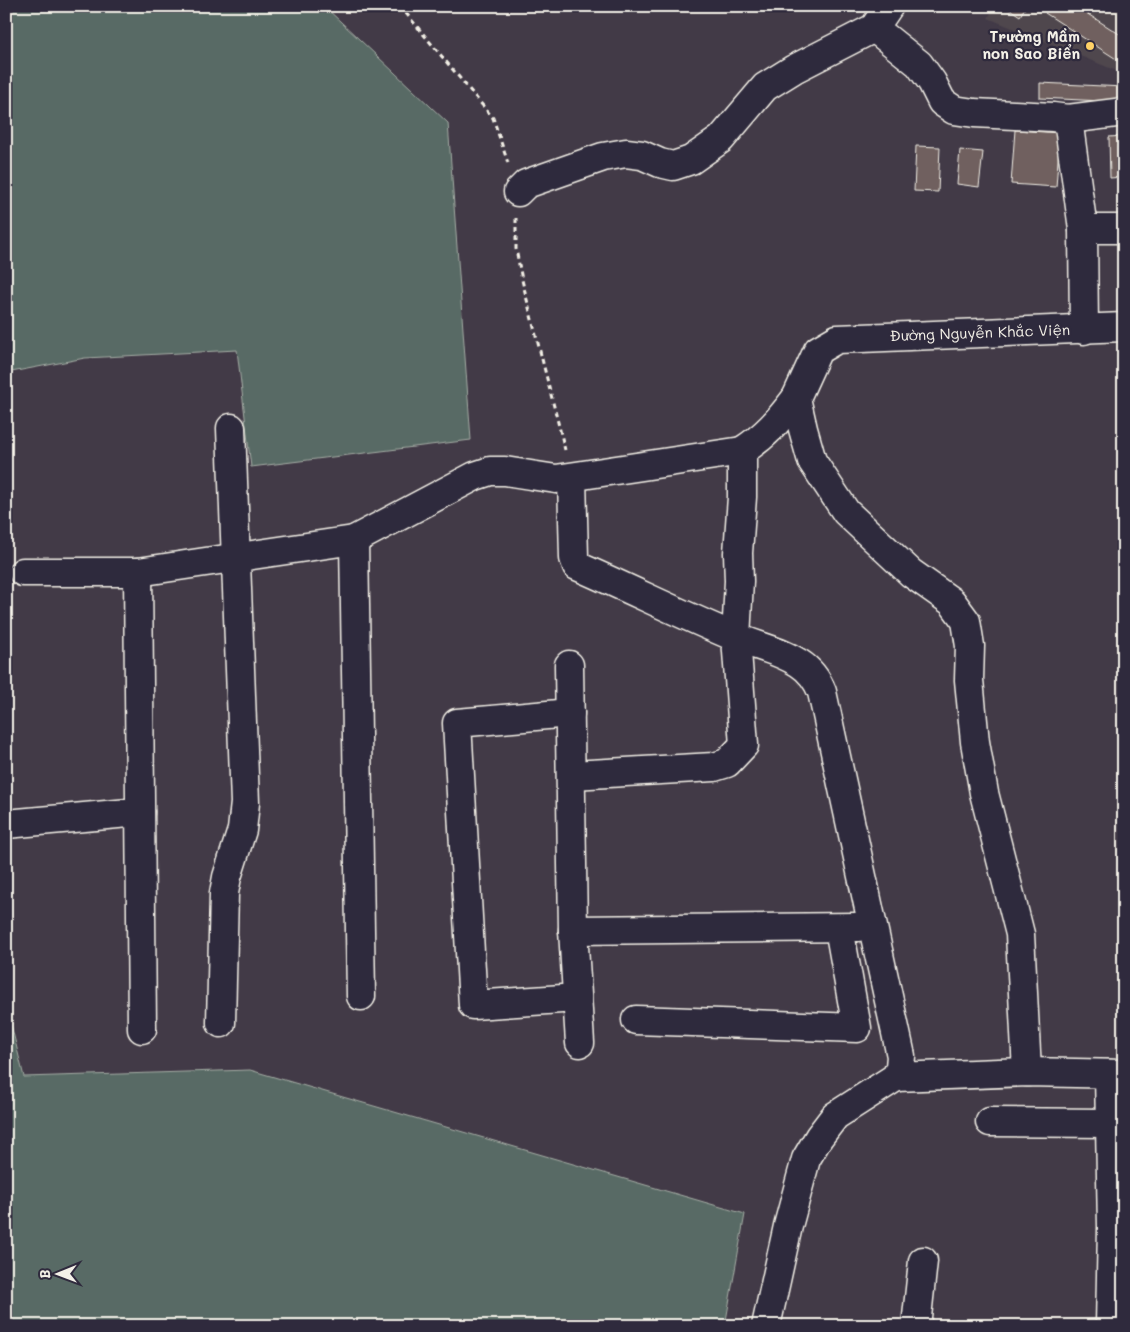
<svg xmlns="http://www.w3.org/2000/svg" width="1130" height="1332" viewBox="0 0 1130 1332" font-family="Mali,sans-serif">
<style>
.built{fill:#50464e}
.green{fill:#586b65;stroke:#a6aea6}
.building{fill:#70615e;stroke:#f4f1e8}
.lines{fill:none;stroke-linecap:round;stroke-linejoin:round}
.minor-casing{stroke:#f4f1e8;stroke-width:31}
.path{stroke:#f4f1e8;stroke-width:3;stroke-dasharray:5 4;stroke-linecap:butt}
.minor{stroke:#2f2a3d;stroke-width:28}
.poi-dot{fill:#ffd166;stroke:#2f2a3d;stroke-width:2}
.labels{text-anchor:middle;stroke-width:4.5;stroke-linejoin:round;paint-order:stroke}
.poi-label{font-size:15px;font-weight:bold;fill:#f4f1e8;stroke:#2f2a3d;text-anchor:end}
.street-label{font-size:15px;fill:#f4f1e8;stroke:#2f2a3d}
</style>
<rect width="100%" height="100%" fill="#423a47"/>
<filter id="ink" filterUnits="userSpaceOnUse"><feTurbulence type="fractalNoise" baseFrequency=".02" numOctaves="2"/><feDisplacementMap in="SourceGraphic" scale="10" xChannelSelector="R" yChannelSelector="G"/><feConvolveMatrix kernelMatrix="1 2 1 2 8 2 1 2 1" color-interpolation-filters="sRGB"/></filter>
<g filter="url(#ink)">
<polygon class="built" points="995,6 1124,6 1124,74 988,18"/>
<g class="green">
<polygon points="6,6 324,6 448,123 471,440 251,467 237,350 85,358 6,373"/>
<polygon points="6,1004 24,1077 250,1070 745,1214 725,1326 6,1326"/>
</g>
<g class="building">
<polygon points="1005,6 1026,6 1020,16"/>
<polygon points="1049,6 1075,6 1124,37 1124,64 1045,13"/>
<polygon points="1040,83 1124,87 1124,102 1040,98"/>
<polygon points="1015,130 1060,133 1056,187 1011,184"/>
<polygon points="1124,136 1124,177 1110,178 1109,137"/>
<polygon points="916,146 940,147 938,192 914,191"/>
<polygon points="960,150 983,152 979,187 957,184"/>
</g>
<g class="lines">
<g class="minor-casing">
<g id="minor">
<polyline points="874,28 919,64 932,82 942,102 954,110 974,113 1053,117 1068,119 1124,112"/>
<polyline points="1068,119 1083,229 1084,330"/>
<polyline points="518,192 526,184 603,157 626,153 642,155 660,163 673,166 691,160 721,139 765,87 794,69 874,28 889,6"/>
<polyline points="1083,229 1124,229"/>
<path d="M572,478L574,558L577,566C630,589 682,615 735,637C756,646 779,650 799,663C810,670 817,679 822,692L901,1056L900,1067L896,1077L835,1116L819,1137L806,1159L788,1226L766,1326"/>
<polyline points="354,540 361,996"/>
<polyline points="23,572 138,572 354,540 475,476 490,471 505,471 556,479 742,451"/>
<polyline points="138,572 142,1029"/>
<polyline points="569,665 573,930 580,1043"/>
<polyline points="570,713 457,723 473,1005 577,998"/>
<path d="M572,775L714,767L727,763L744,745L736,638L739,581L738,553L742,497V451C766,436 779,420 796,398"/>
<polyline points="6,824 140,812"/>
<polyline points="573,930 858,927"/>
<polyline points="636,1020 857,1028 839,928"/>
<polyline points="221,1023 224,893 227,877 242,830 245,803 231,428"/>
<polyline points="1027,1072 1020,934 984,793 975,742 969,680 970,646 966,621 952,602 911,573 846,512 812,461 803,429 796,398 818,350 837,339 1124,327"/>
<polyline points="1109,1074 1112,1227 1110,1326"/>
<polyline points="896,1077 1027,1072 1124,1074"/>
<polyline points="990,1122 1110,1123"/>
<polyline points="916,1326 923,1261"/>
</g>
</g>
<g class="path">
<polyline points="400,6 493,118 508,163"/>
<polyline points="516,218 516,249 522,280 565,450"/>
</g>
<use href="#minor" class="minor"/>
</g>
</g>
<circle class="poi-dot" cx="1090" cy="46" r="5"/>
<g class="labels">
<g class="poi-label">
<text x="1080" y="42">Trường Mầm<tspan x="1080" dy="17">non Sao Biển</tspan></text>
</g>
<g class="street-label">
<text transform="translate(980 333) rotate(-2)" y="5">Đường Nguyễn Khắc Viện</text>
</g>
</g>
<rect width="1130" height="1332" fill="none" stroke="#2f2a3d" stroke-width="25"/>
<rect x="12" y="12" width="1105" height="1307" fill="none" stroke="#f4f1e8" stroke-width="2" filter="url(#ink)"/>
<g transform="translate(58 1274) rotate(269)" stroke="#2f2a3d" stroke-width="4" paint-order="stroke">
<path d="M0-4L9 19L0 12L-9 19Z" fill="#f4f1e8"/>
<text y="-8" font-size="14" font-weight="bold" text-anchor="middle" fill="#f4f1e8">B</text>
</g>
</svg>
